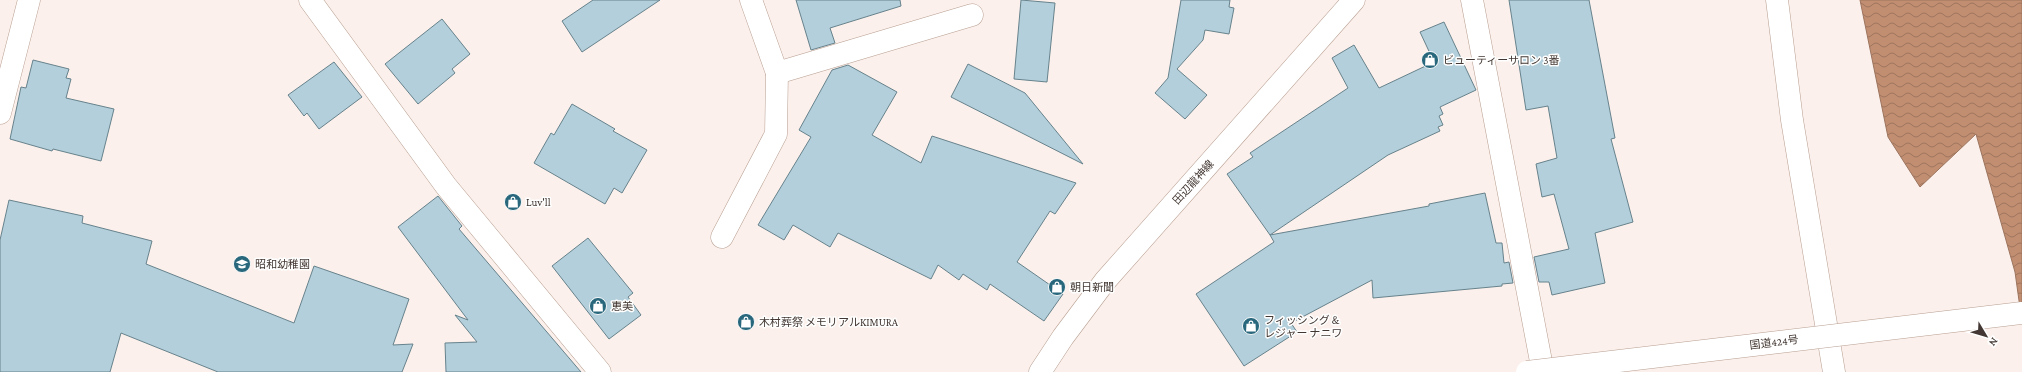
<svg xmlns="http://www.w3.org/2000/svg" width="2022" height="372" viewBox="0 0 2022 372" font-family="'Crimson Pro','Noto Sans JP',serif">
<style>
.water{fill:url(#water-waves);stroke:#9c745e}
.building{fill:#b2cfdb;stroke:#67828c}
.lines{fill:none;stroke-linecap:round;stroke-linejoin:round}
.minor-casing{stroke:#b89f92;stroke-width:23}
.major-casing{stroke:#b89f92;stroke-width:23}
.minor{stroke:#fff;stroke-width:22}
.major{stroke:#fff;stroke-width:22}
.highway-bridge-casing{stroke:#b89f92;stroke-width:23;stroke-linecap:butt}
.highway-bridge{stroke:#fff;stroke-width:22}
.labels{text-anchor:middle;stroke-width:3;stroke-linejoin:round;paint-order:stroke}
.poi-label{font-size:11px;fill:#423732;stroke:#fff;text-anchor:start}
.street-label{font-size:11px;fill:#423732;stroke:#fff}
</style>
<defs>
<pattern id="water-waves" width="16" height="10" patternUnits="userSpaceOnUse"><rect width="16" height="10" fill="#c28e71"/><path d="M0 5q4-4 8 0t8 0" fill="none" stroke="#9f755d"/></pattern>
</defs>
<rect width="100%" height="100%" fill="#fbf0eb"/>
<polygon class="water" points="1860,0 2022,0 2022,322 2015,272 1976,134 1920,187 1888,137"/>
<g class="building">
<polygon points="593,0 660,0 582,52 562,21"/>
<polygon points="796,0 900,0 901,6 830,28 835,43 811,50"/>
<polygon points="1021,0 1055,3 1047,82 1014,79"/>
<polygon points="1181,0 1230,0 1229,7 1234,8 1229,34 1205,30 1203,40 1177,69 1207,95 1185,119 1155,93 1168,78"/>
<polygon points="1509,0 1589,0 1615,138 1611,139 1633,222 1595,233 1605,283 1552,295 1549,282 1539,282 1534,257 1569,249 1554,194 1542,197 1536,164 1557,158 1548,106 1526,110"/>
<polygon points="442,19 470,54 452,69 455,73 418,104 385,64"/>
<polygon points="1444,22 1476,90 1440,107 1443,114 1439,116 1443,125 1438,127 1440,131 1388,155 1270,235 1227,174 1253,157 1250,153 1348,88 1332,58 1354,45 1379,88 1434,62 1420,32"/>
<polygon points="33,60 69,69 66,78 71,79 66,98 114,109 101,161 53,149 52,151 10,139 21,87 26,88"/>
<polygon points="334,62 362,97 319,129 307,113 304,116 288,95"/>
<polygon points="968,64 1025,93 1083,164 951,97"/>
<polygon points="848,65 897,92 872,135 921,163 932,136 1076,183 1055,214 1050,211 1017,262 1063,294 1044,321 990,284 987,290 963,274 959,280 938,265 931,279 838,233 830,247 793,225 784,240 758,225 811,137 799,130 832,70"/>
<polygon points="572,104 615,129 613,131 647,150 622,193 614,188 605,204 534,163 551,133 554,135"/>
<polygon points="1485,193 1496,243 1502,243 1504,263 1509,262 1513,283 1502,284 1502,286 1373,298 1372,280 1291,323 1297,332 1244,366 1196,294 1274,242 1270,235 1429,206 1429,204"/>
<polygon points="438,196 462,226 459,229 581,372 446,372 445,343 477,342 455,315 468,320 398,227"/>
<polygon points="9,200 83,216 82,223 152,241 146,264 294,323 314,266 409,299 393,345 413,344 402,372 218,372 121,333 110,372 0,372 0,240"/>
<polygon points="588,238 633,293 628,297 641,315 609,339 552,266"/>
</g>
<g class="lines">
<g class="minor-casing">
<g id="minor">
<polyline points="310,0 446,186 600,372"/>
<polyline points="751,0 777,73"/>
<polyline points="1472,0 1543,372"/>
<polyline points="1777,0 1792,120 1834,372"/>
<polyline points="722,237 776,134 777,73 972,15"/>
</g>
</g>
<g class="major-casing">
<g id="major">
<polyline points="0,113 29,0"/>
<polyline points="1040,372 1063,337 1105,281 1354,0"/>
</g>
</g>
<use href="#minor" class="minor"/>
<use href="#major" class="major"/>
<g class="highway-bridge-casing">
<polyline id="highway-bridge" points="1527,372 2022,313"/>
</g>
<use href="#highway-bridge" class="highway-bridge"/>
</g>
<defs>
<g id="shop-disc" transform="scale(0.9)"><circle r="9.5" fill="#28677c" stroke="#fff"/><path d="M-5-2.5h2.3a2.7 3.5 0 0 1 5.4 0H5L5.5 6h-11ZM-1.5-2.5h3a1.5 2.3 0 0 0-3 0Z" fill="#fff"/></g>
<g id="school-disc" transform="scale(0.9)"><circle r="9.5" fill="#28677c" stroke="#fff"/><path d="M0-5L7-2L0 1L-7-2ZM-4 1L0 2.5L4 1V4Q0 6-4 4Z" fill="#fff"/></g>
</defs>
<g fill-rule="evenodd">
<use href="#shop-disc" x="1430" y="60"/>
<use href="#shop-disc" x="513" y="202"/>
<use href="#school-disc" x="242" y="264"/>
<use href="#shop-disc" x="1057" y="287"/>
<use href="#shop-disc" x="598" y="306"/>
<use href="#shop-disc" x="746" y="322"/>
<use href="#shop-disc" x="1251" y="326"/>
</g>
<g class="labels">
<g class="poi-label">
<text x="1443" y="64">ビューティーサロン 3番</text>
<text x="526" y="206">Luv'll</text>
<text x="255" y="268">昭和幼稚園</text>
<text x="1070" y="291">朝日新聞</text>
<text x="611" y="310">恵美</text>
<text x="1264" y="324">フィッシング &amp;<tspan x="1264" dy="13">レジャー ナニワ</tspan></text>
<text x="759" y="326">木村葬祭 メモリアルKIMURA</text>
</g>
<g class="street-label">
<text transform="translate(1193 182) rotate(-48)" y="4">田辺龍神線</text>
<text transform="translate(1774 342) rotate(-7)" y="4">国道424号</text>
</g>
</g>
<g transform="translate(1986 336) rotate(128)" stroke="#ffffff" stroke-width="3" paint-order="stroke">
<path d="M0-3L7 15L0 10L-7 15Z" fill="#423732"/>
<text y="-6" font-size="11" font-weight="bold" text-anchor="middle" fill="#423732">N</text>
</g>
</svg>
